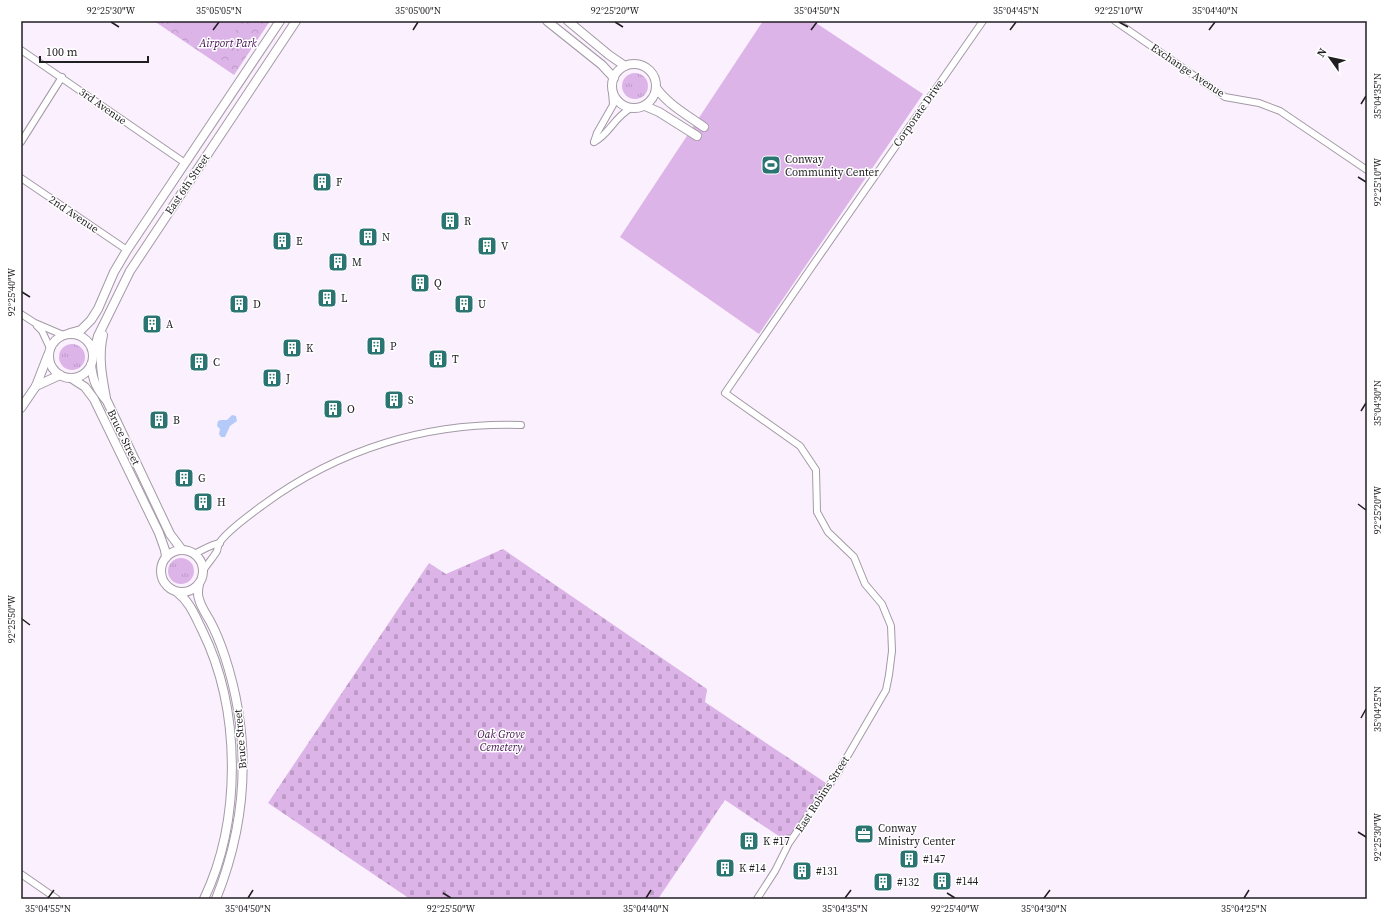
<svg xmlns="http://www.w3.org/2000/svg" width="1388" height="920" viewBox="0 0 1388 920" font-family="'Source Serif 4',serif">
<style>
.grass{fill:url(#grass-tufts)}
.forest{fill:url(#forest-crowns)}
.cemetery{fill:url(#cemetery-stones)}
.pitch{fill:#ddb4e8}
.water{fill:#b4caf8}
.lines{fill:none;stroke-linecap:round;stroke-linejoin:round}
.minor-casing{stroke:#a39aa6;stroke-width:8}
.tertiary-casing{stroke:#a39aa6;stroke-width:10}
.minor{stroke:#fff;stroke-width:6}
.tertiary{stroke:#fff;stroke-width:8}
.ticks{fill:none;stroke:#211e22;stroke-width:1.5}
.labels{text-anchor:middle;stroke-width:3;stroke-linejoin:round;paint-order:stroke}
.park-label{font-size:11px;font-style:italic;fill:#410d4d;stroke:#fff}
.street-label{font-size:11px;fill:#211e22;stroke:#fff}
.poi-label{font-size:11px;fill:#211e22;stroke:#fff;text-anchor:start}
.neatline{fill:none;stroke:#211e22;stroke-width:1.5}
.ticks-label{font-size:10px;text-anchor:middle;fill:#211e22}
</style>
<defs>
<pattern id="grass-tufts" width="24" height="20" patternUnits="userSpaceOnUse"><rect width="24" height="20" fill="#ddb4e8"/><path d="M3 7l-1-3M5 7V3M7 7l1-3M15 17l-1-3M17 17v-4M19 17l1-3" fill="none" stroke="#bd9ac7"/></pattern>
<pattern id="forest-crowns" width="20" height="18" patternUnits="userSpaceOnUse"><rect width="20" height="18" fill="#ddb4e8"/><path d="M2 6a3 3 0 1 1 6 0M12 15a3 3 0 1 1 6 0" fill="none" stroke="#bd9ac7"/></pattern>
<pattern id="cemetery-stones" width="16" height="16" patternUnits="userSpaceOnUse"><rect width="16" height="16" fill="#ddb4e8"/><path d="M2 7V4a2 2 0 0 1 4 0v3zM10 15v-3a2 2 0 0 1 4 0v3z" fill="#bd9ac7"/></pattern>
</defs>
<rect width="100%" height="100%" fill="#fbf1fe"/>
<g class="grass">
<circle cx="635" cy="86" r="13"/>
<circle cx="72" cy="357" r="13"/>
<circle cx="181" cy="571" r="13"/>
</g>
<polygon class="forest" points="154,21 270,21 234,75"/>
<polygon class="cemetery" points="503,549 707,689 705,702 829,785 789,843 725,800 658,899 410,899 268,803 429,563 446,574"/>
<g class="pitch">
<path d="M178,21H242L226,44C211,51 190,30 178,21Z"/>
<polygon points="763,21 813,21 923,94 759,334 620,237"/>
</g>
<polygon class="water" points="232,415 236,416 237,421 230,426 225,437 221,437 219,434 220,429 217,426 218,421 221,420 227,420"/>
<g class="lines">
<g class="minor-casing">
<g id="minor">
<polyline points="1115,21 1225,97 1259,103 1280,111 1367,170"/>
<polyline points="21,50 185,163"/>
<polyline points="21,142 62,77"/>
<polyline points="594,142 597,133 613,105 612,91"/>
<path d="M594,142C610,134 613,118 631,108"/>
<polyline points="21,178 127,250"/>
<polyline points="21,314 35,323 63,335"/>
<polyline points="37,326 42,331 50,348"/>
<path d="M194,554C203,550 210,545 220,543"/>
<path d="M203,571C207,564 213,558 217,551C218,548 218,545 220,542C228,530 251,514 263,505C339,449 427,422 521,425"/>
<polyline points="21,874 57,899"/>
<polyline points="757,899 775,871 789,843 837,774 886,690 889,675 892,651 891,626 882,604 865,584 854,557 828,532 817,512 816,470 800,446 725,393 813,265 983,21"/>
</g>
</g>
<g class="tertiary-casing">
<g id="tertiary">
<polyline points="547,21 602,65 614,78"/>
<polyline points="568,21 609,55 625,66"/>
<circle cx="634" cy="86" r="22"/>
<path d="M657,89C669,105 687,115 704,127"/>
<polyline points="645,106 659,112 697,136"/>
<polyline points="70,333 81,330 91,320 98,309 114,272 127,250 280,21"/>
<circle cx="71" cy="356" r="22"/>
<path d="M103,335C98,356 102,377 106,398"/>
<polyline points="93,355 98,336 130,271 296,21"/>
<path d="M91,365C93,381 96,388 107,401L170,534L182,550"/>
<polyline points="71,378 85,387 94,399 159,533 165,550 166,557"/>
<polyline points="36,386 60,375"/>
<polyline points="21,408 36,386 48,355"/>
<circle cx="182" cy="571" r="21"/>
<path d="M199,584C198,589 197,594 199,599C201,607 206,614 210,621C216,632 221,645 225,657C252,740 248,819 216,899"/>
<path d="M177,592C190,602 195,616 202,630C241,709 242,819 204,899"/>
</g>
</g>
<use href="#minor" class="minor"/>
<use href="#tertiary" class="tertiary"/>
</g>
<path class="ticks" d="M111,22L119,27M615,22L623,27M1119,22L1128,27M213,30L219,22M413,30L418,22M811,30L817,22M1010,30L1016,22M1209,30L1215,22M1361,104L1366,96M1358,177L1366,182M22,292L30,297M1361,411L1366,403M1358,504L1366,510M22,619L30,625M1361,718L1366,709M1358,832L1366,837M443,893L451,898M947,893L955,898M48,898L54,890M248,898L253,890M646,898L651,890M845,898L851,890M1044,898L1050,890M1244,898L1249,890"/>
<defs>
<g id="stadium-square" transform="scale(1)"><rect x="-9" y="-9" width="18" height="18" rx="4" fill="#2a7471" stroke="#fff"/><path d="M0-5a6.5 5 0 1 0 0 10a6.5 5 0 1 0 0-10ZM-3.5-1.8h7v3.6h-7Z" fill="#fff"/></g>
<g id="building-square" transform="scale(1)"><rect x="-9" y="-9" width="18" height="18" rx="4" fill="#2a7471" stroke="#fff"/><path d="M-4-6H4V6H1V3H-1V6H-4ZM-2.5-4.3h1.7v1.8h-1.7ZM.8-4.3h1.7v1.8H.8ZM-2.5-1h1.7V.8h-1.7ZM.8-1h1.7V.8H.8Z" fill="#fff"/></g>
<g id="office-square" transform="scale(1)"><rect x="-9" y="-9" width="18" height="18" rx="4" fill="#2a7471" stroke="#fff"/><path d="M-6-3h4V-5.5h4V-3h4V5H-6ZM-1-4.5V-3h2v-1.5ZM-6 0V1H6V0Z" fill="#fff"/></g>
</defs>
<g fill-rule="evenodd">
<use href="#stadium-square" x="771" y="165"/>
<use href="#building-square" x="322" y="182"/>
<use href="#building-square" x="450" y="221"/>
<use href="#building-square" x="368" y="237"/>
<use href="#building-square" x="282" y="241"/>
<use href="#building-square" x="487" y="246"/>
<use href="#building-square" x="338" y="262"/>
<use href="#building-square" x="420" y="283"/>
<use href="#building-square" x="327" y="298"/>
<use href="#building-square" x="239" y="304"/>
<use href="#building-square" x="464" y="304"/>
<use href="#building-square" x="152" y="324"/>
<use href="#building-square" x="376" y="346"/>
<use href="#building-square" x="292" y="348"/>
<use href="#building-square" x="438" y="359"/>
<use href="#building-square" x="199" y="362"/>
<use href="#building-square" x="272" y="378"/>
<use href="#building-square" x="394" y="400"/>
<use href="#building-square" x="333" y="409"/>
<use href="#building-square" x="159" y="420"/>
<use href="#building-square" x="184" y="478"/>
<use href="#building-square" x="203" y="502"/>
<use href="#office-square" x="864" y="834"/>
<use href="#building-square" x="749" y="841"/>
<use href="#building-square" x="909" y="859"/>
<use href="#building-square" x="725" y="868"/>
<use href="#building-square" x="802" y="871"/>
<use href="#building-square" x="942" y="881"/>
<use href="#building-square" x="883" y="882"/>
</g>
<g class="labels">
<g class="park-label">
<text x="228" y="47">Airport Park</text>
<text x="501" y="738">Oak Grove<tspan x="501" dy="13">Cemetery</tspan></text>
</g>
<g class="street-label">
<text transform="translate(1188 70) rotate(34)" y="4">Exchange Avenue</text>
<text transform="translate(103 106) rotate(35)" y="4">3rd Avenue</text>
<text transform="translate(918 113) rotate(-55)" y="4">Corporate Drive</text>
<text transform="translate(187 184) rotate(-56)" y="4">East 6th Street</text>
<text transform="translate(74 214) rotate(34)" y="4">2nd Avenue</text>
<text transform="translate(124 437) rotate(64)" y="4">Bruce Street</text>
<text transform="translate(240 739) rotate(-95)" y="4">Bruce Street</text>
<text transform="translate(822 794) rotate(-57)" y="4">East Robins Street</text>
</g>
<g class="poi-label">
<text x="785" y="163">Conway<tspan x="785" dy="13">Community Center</tspan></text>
<text x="336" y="186">F</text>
<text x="464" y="225">R</text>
<text x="382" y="241">N</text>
<text x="296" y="245">E</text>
<text x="501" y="250">V</text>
<text x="352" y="266">M</text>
<text x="434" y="287">Q</text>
<text x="341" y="302">L</text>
<text x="253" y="308">D</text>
<text x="478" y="308">U</text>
<text x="166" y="328">A</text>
<text x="390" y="350">P</text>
<text x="306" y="352">K</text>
<text x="452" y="363">T</text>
<text x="213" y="366">C</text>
<text x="286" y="382">J</text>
<text x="408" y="404">S</text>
<text x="347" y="413">O</text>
<text x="173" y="424">B</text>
<text x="198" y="482">G</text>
<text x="217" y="506">H</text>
<text x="878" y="832">Conway<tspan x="878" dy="13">Ministry Center</tspan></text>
<text x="763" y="845">K #17</text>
<text x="923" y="863">#147</text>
<text x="739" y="872">K #14</text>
<text x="816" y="875">#131</text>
<text x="956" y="885">#144</text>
<text x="897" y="886">#132</text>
</g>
</g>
<rect width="1388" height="920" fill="none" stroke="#ffffff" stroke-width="44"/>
<g transform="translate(1330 58) rotate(303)" stroke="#ffffff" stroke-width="3" paint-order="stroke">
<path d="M0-3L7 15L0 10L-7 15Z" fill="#211e22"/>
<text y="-6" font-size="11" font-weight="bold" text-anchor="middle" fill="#211e22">N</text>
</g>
<path d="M40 56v6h108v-6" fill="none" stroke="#211e22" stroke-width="2"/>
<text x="46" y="56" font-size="12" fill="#211e22" stroke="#ffffff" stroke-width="3" paint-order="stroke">100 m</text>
<rect x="22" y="22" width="1344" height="876" class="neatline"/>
<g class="ticks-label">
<text x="111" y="14">92°25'30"W</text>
<text x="219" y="14">35°05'05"N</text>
<text x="418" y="14">35°05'00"N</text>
<text x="615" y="14">92°25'20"W</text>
<text x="817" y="14">35°04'50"N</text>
<text x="1016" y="14">35°04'45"N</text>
<text x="1119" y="14">92°25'10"W</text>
<text x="1215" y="14">35°04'40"N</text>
<text transform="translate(1377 96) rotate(-90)" y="4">35°04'35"N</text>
<text transform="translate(1377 182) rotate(-90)" y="4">92°25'10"W</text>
<text transform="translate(11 292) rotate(-90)" y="4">92°25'40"W</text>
<text transform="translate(1377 403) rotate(-90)" y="4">35°04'30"N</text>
<text transform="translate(1377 510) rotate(-90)" y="4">92°25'20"W</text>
<text transform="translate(11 619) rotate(-90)" y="4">92°25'50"W</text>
<text transform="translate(1377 709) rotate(-90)" y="4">35°04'25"N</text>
<text transform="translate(1377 837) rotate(-90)" y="4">92°25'30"W</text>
<text x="48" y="912">35°04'55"N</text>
<text x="248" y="912">35°04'50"N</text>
<text x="451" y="912">92°25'50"W</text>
<text x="646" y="912">35°04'40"N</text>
<text x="845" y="912">35°04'35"N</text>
<text x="955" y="912">92°25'40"W</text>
<text x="1044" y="912">35°04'30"N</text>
<text x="1244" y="912">35°04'25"N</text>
</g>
</svg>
